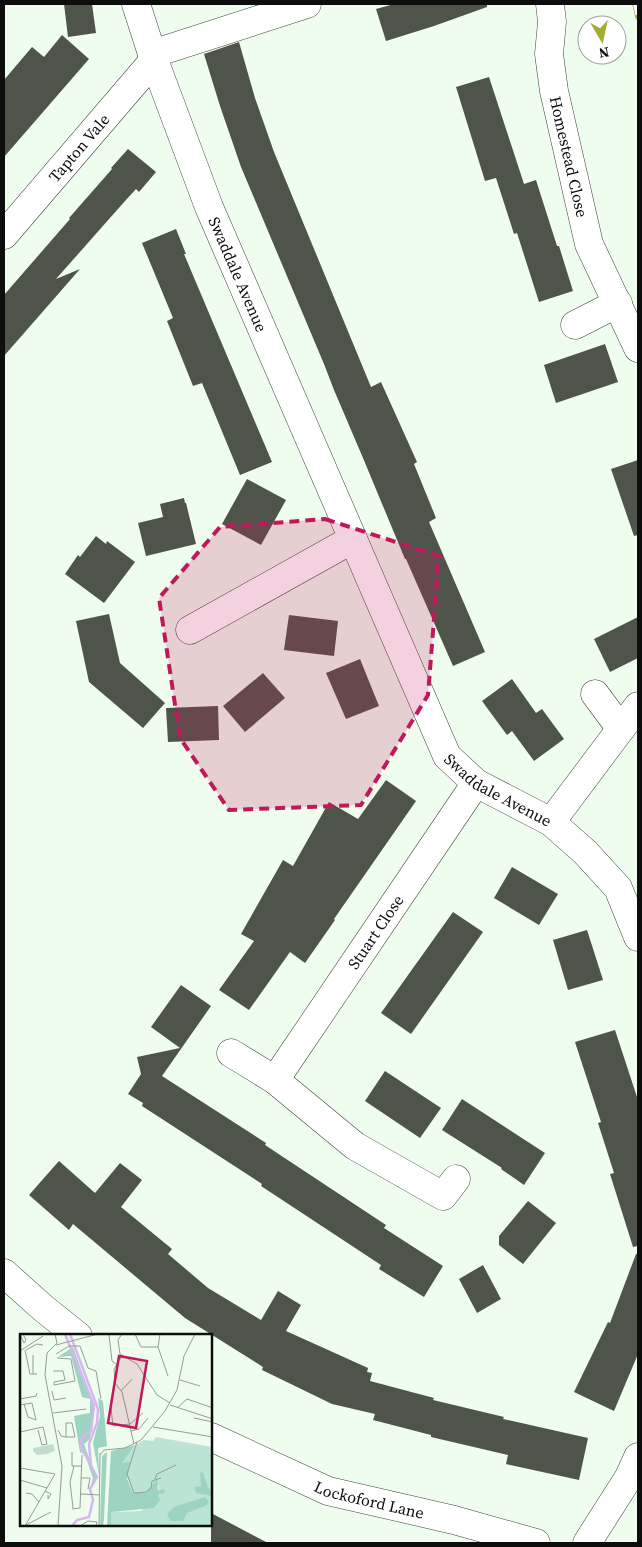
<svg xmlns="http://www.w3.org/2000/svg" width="642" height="1547" viewBox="0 0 642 1547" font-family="'Source Serif 4',serif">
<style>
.building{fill:#4f544a}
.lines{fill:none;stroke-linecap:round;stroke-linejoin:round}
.minor-casing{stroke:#404040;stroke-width:29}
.minor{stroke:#fff;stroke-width:28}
.rail-casing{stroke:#a3ad34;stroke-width:5.5}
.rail{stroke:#fff;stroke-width:4;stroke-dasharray:11;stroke-linecap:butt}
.marked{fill:#c2185b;fill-opacity:0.2;stroke:#c2185b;stroke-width:4;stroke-dasharray:10 6;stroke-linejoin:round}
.labels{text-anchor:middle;stroke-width:5;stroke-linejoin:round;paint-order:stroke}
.street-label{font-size:16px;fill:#0d0d0d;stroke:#fff}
.inset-river{fill:none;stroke:#d4b8ef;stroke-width:2.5}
.inset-road{fill:none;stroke:#959d94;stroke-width:1}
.view{fill:#c2185b;fill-opacity:0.15;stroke:#c2185b;stroke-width:2.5}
.inset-edge{fill:none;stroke:#0d0d0d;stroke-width:2.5}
</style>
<rect width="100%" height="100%" fill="#effdee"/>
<g class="building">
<polygon points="64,4 92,4 96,33 68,37"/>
<polygon points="394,4 487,4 487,7 434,26 386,41 376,9"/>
<polygon points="62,35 89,59 4,157 4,80 32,47 44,57"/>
<polygon points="239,42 255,98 274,152 371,387 381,382 417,462 414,464 436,518 429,522 485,652 453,666 406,559 405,559 363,458 334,390 324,364 241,167 220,106 204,54"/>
<polygon points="489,77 524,184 536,180 557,246 559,246 573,291 539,302 517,233 514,234 496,178 485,181 456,87"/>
<polygon points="128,149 156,172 139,192 136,189 125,201 56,279 80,269 4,356 4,295 70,219 69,218 112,169 111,168"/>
<polygon points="176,229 186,254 184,254 272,462 240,475 202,383 193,386 167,321 173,318 142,243"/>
<polygon points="605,344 618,382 556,403 544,365"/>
<polygon points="638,460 638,535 634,536 611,469"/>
<polygon points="247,479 286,500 261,545 222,524"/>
<polygon points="184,498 185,503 186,503 196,544 146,556 138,523 163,517 160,504"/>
<polygon points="96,536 106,544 107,541 135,562 104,603 65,574 78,555 80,557"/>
<polygon points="109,614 120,663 165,703 143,728 89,682 76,621"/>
<polygon points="289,615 338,621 334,656 284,650"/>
<polygon points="638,617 638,658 610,672 594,639"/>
<polygon points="360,659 379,706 346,719 326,673"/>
<polygon points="263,673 285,698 245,732 223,706"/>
<polygon points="512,679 536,713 542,709 564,739 534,761 512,731 507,735 482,701"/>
<polygon points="218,706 219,740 168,742 166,708"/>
<polygon points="386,780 416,801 334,919 335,920 305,963 290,952 249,1010 219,990 254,941 241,934 283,860 293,866 329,802 358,819"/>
<polygon points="512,867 558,894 539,925 494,898"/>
<polygon points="453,912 483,932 411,1034 381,1013"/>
<polygon points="587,930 603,980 568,990 553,940"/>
<polygon points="181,985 211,1006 162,1076 266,1143 265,1145 386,1225 384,1228 443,1266 424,1297 379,1269 381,1265 261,1186 262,1184 142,1106 143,1103 128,1094 141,1074 137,1057 180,1048 151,1027"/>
<polygon points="615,1030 638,1100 638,1246 633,1247 610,1174 614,1173 598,1123 601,1122 575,1042"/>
<polygon points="385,1071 441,1108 420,1138 365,1101"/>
<polygon points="462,1099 545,1153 524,1185 501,1169 502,1168 442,1130"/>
<polygon points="59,1161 95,1193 120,1163 142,1180 121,1207 172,1249 168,1254 208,1288 261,1320 278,1291 301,1305 286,1331 368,1368 367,1372 372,1373 370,1381 434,1398 433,1400 504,1417 503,1419 588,1438 579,1480 506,1464 508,1455 431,1437 431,1435 373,1420 375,1414 332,1404 262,1370 263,1367 185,1318 73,1224 69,1230 29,1195"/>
<polygon points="528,1201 556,1223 523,1264 499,1245 499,1236"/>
<polygon points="636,1254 638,1254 638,1354 614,1411 574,1392 608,1322 610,1323"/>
<polygon points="483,1265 501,1299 477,1313 459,1279"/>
<polygon points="211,1513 268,1543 211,1543"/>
</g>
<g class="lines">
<g class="minor-casing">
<g id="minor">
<path id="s1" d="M136,4L154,60L209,207L447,756L476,783L551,822L585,852L618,888L638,937"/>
<path id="s2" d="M550,4L552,22L549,54L554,91L589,244L638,348"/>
<polyline points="152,54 307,4"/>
<path id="s3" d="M4,235L154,60"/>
<polyline points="575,325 618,303"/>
<polyline points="190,630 353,539"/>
<polyline points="595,694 621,729"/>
<polyline points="551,822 638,706"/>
<polyline points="231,1053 275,1080 355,1146 443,1196 456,1179"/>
<path id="s4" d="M275,1080L476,783"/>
<polyline points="4,1273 43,1308 78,1336"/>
<path id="s5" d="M211,1437L328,1491L454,1520L536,1543"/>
<polyline points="587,1543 629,1477 638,1457"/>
</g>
</g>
<use href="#minor" class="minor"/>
<g class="rail-casing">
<polyline id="rail" points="635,4 638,17"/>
</g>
<use href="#rail" class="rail"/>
</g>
<path class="marked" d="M325,519L439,556L428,695L361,805L229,810L180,738L159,598L220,527Z"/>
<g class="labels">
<g class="street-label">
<text dy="6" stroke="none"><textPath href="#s3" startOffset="115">Tapton Vale</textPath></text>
<text dy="6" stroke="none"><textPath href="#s2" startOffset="155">Homestead Close</textPath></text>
<text dy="6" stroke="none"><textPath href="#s1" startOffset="289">Swaddale Avenue</textPath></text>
<text dy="6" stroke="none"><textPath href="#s1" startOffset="876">Swaddale Avenue</textPath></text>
<text dy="6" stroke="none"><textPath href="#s4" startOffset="179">Stuart Close</textPath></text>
<text dy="6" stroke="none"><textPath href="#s5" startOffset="171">Lockoford Lane</textPath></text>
</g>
</g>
<g transform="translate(20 1334)">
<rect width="192" height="192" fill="#effdee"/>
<path d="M136,103L192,113V192H90L91,178L121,177L138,160L139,151L126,159H113L102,129L115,111L124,106L133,107Z" fill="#bbe4d4"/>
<path d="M53,13L74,71L72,96L69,106L64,110L76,143L69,159L73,144L65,121L60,118L54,82L70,79V65L62,63L51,22L38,23ZM78,64L83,67L87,112L78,114L79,141L73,109L80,82ZM115,111L102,129L110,128L107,145L113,159H126L137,145L138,157L144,155L145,159L138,160L140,166L134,174L91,178V192H87L91,117ZM87,118L84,185L83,192H80L82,122ZM183,138L188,154L192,157V162L176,159L174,153L181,152L180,139ZM185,163L189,168L187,171L167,179L163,187H151L147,180L154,173Z" fill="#9cd3c1"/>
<path d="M33,110L35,117L27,120L17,121L13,117V114Z" fill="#c1ddce"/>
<path class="inset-river" d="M45,0L74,72L71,97L62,104L61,113L77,143L70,155L73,166L69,183L57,186L52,192M50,0L78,75L77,89L69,110L71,131"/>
<path class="inset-road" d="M0,0L4,9L6,6L3,0M35,0L37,9L27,19L25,41L42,132L38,192M102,0L98,6L100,20L117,30L137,61L150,69M115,0L121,13H138M140,0L138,13L148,42M89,1L92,27L96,30M36,11L78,0M5,16L10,40H17M6,16L17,10L23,11M0,17L23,2M36,20L49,12H60L68,34L76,37L81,65M102,22L94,35L95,49L102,58L114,110M37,24L51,25L55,47L34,51V48L45,46M33,37H43L45,46M13,40V21M160,46L180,52M32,57L34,66L46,64M101,57L112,45M0,65L16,62L17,59M0,71L12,69L16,86L8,83L4,70M150,71L193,85M91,74L93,92L110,90M157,74L167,65L193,74M33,79L66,75M174,84L193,88M110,90L123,79M133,93L193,103M38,96L41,102L46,103V89H52L55,103H46M111,97L119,95L128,84M0,98L23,93L27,110L22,111L18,96M117,108L107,140L114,159L126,158L131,154L132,147L141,144M52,118V132H61M80,121L84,116L105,114L121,106L145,77L157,56L164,22L175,0M0,134L35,140L5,192M61,144H70L68,155M135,145L137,140L156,131M0,146L27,154M25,157L31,160L28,165V161M6,159L12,160L19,168M61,160L80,161M53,174L50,148L54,132M52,175L60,174L62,121M4,192L31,178M60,192L68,187L77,188L76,192M79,192L80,119"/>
<path class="view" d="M99,22L127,27L116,94L88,89Z"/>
<rect width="192" height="192" class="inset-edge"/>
</g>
<rect width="642" height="1547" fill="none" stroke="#0d0d0d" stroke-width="10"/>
<g transform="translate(602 40) rotate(171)"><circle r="24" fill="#ffffff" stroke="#9e9e9e"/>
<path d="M0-4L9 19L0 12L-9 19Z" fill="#a3ad34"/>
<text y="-8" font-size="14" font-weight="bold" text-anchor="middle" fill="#0d0d0d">N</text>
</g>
</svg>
